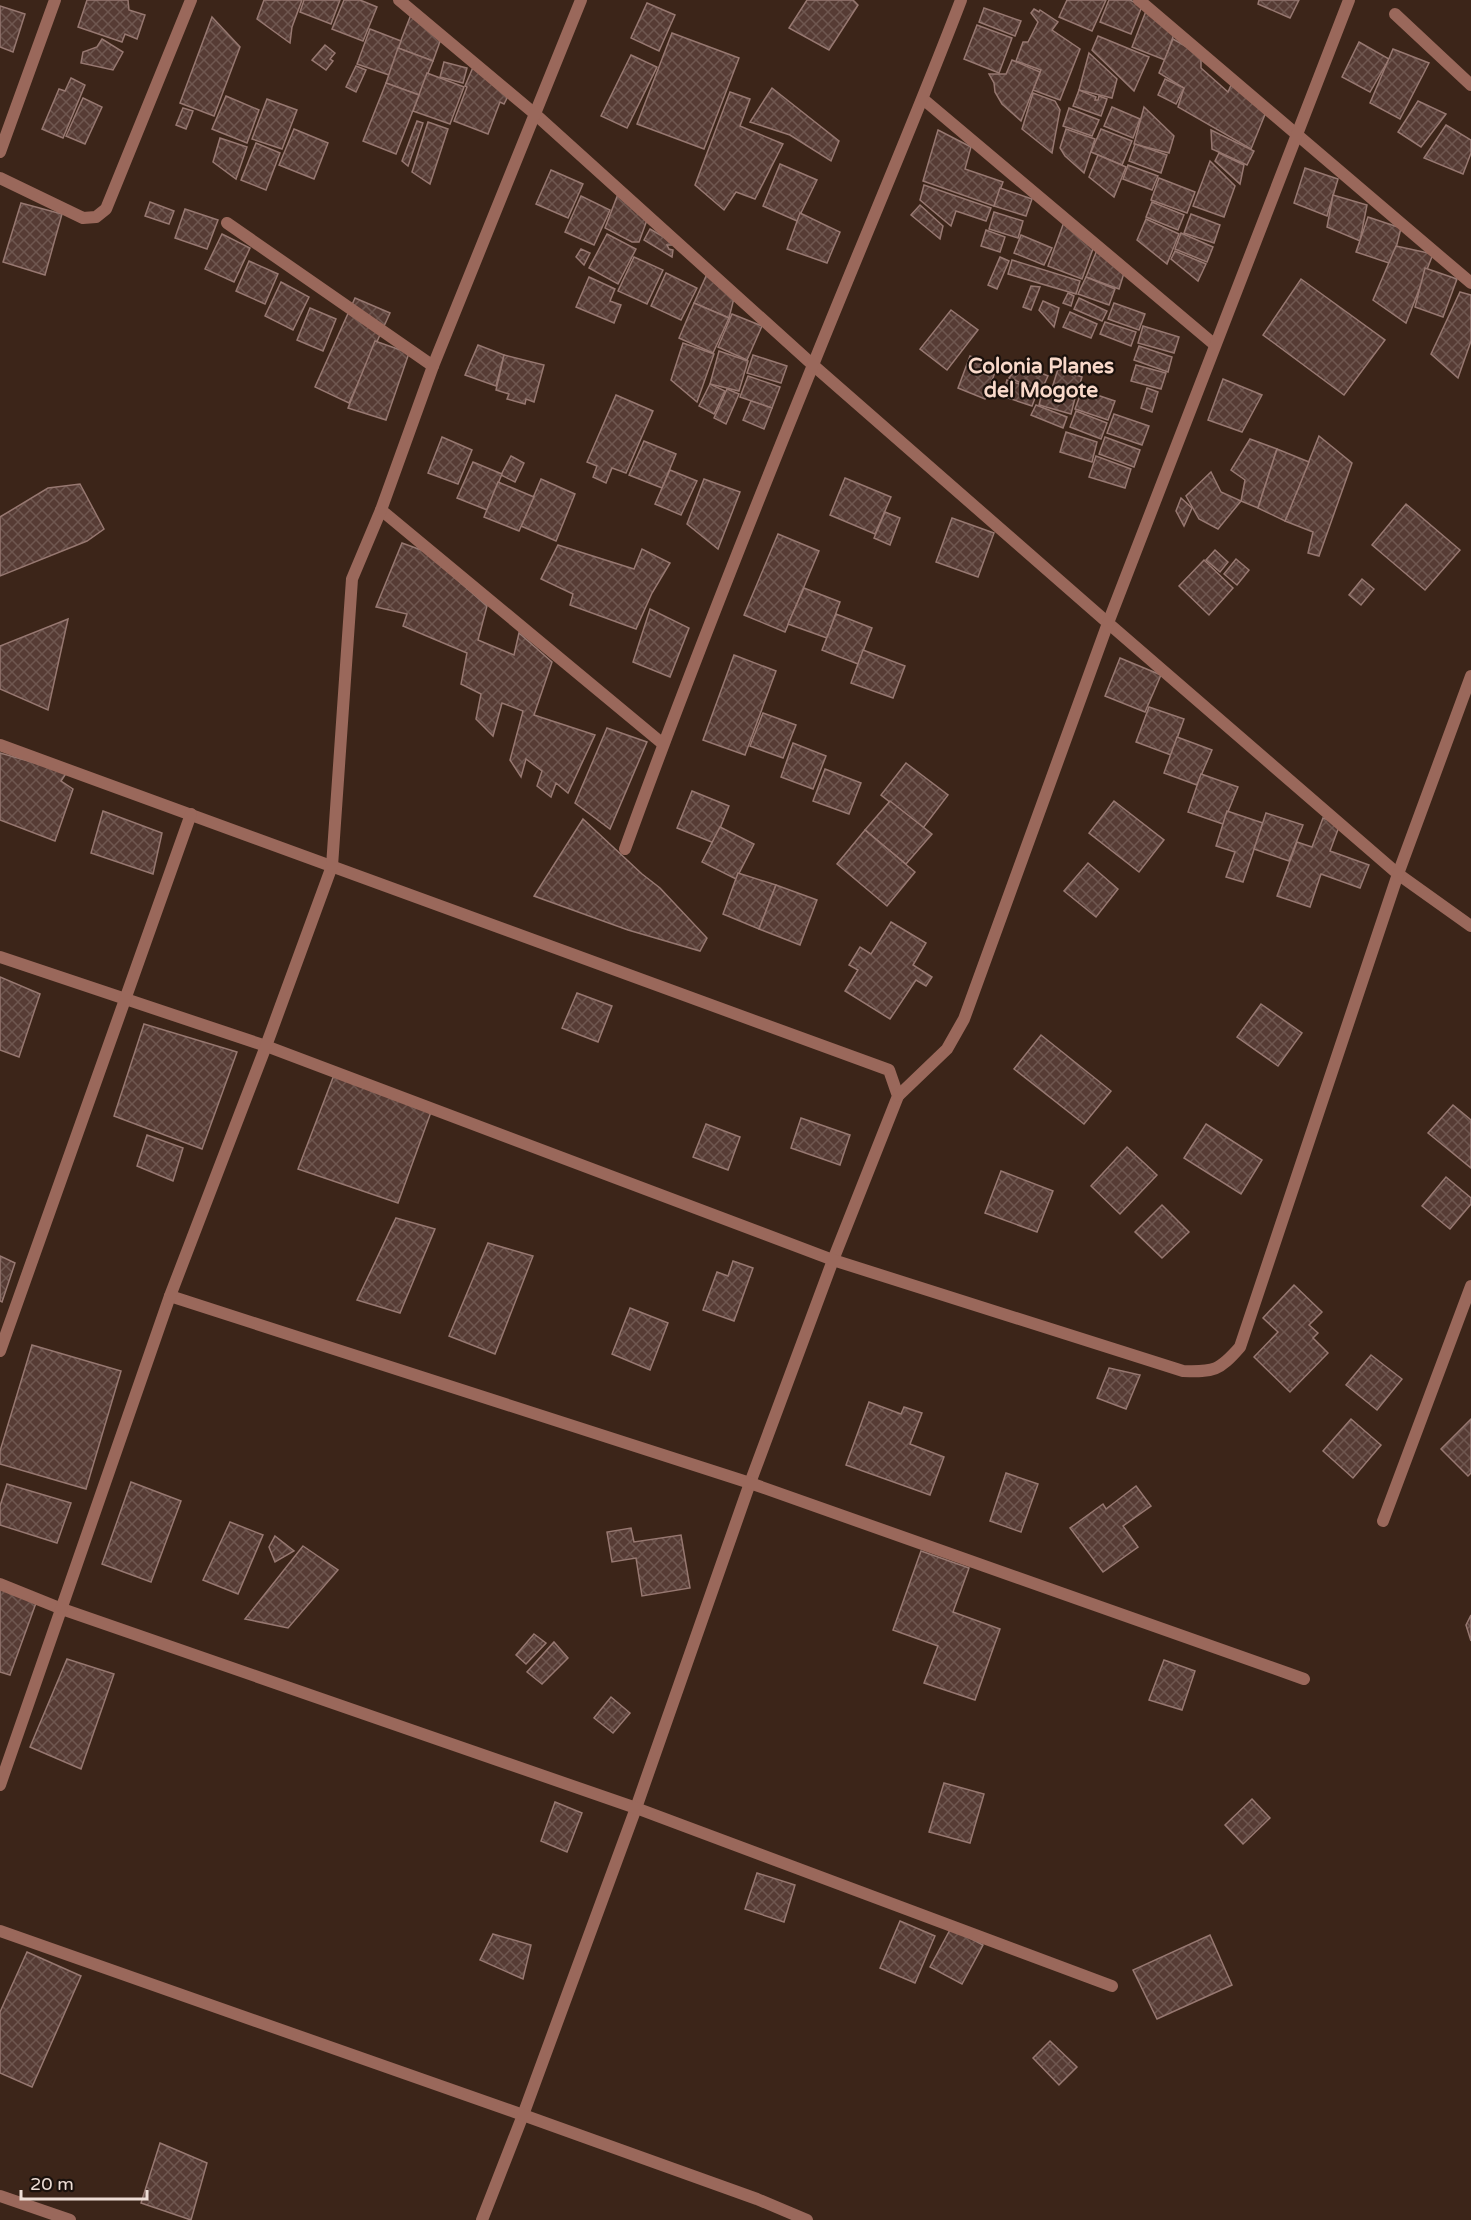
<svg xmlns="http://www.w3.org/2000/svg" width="1471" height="2220" viewBox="0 0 1471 2220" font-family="'Varela Round',sans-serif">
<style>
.building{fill:url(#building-cross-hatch);stroke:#977871;stroke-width:1.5}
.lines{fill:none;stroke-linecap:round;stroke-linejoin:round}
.minor{stroke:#9a685b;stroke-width:12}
.labels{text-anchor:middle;stroke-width:4.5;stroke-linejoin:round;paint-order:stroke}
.neighbourhood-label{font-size:21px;font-weight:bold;fill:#f9d9ca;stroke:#1b110c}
</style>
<defs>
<pattern id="building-cross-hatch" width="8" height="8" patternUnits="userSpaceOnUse" patternTransform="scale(1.5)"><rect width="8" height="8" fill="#563b34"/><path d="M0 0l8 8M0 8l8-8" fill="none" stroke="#6f5750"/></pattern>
</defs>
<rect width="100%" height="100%" fill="#3c2519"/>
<g class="building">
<polygon points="87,0 128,0 129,10 145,15 137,39 125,34 122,42 78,27"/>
<polygon points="264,0 302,0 292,27 290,43 257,19"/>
<polygon points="304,0 340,0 331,24 300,12"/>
<polygon points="344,0 360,0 377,7 363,41 332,29"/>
<polygon points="807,0 853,0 858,5 829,50 789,28"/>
<polygon points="1067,0 1106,0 1092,31 1059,17"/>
<polygon points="1109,0 1130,0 1142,6 1131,34 1100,22"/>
<polygon points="1259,0 1299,0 1290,18 1258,4"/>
<polygon points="647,3 675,15 659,51 631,38"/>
<polygon points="0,6 25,14 13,52 0,47"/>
<polygon points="984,8 1021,21 1015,36 979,22"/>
<polygon points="1034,9 1039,12 1040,10 1058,22 1052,30 1080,49 1060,100 1033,90 1041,70 1016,61 1023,42 1028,42 1038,22 1031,13"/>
<polygon points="1146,11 1174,34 1165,60 1132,47"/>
<polygon points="412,12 442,36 433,61 398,48"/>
<polygon points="212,17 240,47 214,116 180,103"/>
<polygon points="977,25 1012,38 999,73 964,59"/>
<polygon points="370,29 401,41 389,75 357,64"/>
<polygon points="672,33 739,58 704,149 637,124"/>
<polygon points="1098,36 1149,57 1134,91 1092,50"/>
<polygon points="102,39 123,52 113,70 81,63 83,52 97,47"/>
<polygon points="1173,39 1201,55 1201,68 1228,92 1232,83 1266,112 1251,149 1178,107 1184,88 1159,73"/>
<polygon points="1359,42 1389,59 1370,92 1342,77"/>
<polygon points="325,45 335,53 330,59 333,61 326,70 312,60"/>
<polygon points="398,48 433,61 419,95 386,83"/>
<polygon points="1393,49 1429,63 1400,119 1370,103"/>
<polygon points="1089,53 1117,79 1112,98 1079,90"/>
<polygon points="631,55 657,67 627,128 601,116"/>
<polygon points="1012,60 1040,72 1021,121 1002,104 995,92 994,83 989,74 1006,74"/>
<polygon points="444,62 467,68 463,83 440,77"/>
<polygon points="474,65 509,94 504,104 500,102 488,134 454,121 467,87 465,86"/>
<polygon points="356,66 366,70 356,92 346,87"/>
<polygon points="427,73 464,87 450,124 413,111"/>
<polygon points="71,78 85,85 63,138 42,129 59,89 65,91"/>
<polygon points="1165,79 1184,88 1176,104 1158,95"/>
<polygon points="386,83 419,95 396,154 363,141"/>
<polygon points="772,88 839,141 831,161 790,135 750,122"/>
<polygon points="1079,90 1096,97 1095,100 1098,100 1099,96 1107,99 1101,116 1073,106"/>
<polygon points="730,92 750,99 740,126 783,144 755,199 736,192 724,210 695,185"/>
<polygon points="1033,93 1055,101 1060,110 1052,153 1022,129"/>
<polygon points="226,96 259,110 247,143 212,129"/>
<polygon points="83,98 102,107 85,144 66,136"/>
<polygon points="267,99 297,110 282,149 252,139"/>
<polygon points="1418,101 1446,114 1421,147 1398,132"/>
<polygon points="1112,107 1140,119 1133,138 1104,126"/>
<polygon points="1144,107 1174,136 1169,153 1134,144"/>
<polygon points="183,108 193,111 186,129 176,125"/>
<polygon points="1069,108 1099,120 1092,136 1063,126"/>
<polygon points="417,121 423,123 408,166 402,161"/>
<polygon points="428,122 448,129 430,184 412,172"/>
<polygon points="1446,125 1471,140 1471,153 1463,174 1424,158"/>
<polygon points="294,129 328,143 314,179 279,165"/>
<polygon points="1066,129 1095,139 1084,173 1065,156 1060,148"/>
<polygon points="1101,129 1132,141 1122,165 1091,152"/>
<polygon points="938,130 971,147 965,169 1003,182 994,206 923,181"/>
<polygon points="1211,130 1254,151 1247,165 1212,149"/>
<polygon points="220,138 247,147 236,179 213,162"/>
<polygon points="256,143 280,153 266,190 241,180"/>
<polygon points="1135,144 1167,155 1161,173 1129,161"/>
<polygon points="1219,153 1244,165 1240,184 1215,161"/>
<polygon points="1098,155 1126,167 1114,197 1089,177"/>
<polygon points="1210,161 1235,186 1224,217 1193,206"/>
<polygon points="780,164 817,180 797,221 763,206"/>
<polygon points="1128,165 1158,176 1152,190 1123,179"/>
<polygon points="1305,168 1338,179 1327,216 1294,203"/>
<polygon points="551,170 583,184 568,218 536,204"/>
<polygon points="1159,178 1195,192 1187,213 1151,200"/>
<polygon points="924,185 991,208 986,221 956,211 951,226 920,200"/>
<polygon points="1000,188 1032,199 1026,216 994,206"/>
<polygon points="618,194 647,220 639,242 632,242 605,228"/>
<polygon points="1333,195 1367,205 1360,241 1327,227"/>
<polygon points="581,196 610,210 594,245 565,232"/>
<polygon points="150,202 174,211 169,224 145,216"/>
<polygon points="1152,202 1184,215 1178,230 1146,217"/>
<polygon points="21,203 62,214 45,275 3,262"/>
<polygon points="920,205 943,226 940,239 911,215"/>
<polygon points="185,209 218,220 207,249 175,238"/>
<polygon points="994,212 1023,221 1018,238 989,229"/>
<polygon points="800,213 840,232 827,263 787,249"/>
<polygon points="1191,214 1220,225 1214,243 1184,233"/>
<polygon points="1368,217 1401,228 1392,264 1356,252"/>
<polygon points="1146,219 1179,234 1167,264 1137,240"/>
<polygon points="1064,222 1094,246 1082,279 1048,266"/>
<polygon points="650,229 674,243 672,245 667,245 669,249 673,250 672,257 644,240"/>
<polygon points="986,230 1005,237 1000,252 981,246"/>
<polygon points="1181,233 1213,247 1207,262 1175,249"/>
<polygon points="222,234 250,248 234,282 205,269"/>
<polygon points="607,234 636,249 618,284 589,268"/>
<polygon points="1021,235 1052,248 1044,265 1014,253"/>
<polygon points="1396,246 1433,254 1406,323 1373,300"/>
<polygon points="581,249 590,253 584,265 576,257"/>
<polygon points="1097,250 1124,273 1119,289 1086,277"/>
<polygon points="1175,251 1206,264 1198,281 1171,259"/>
<polygon points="634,257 663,270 647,304 618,291"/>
<polygon points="1000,257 1009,261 997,289 988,285"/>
<polygon points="1012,260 1080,281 1076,294 1008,274"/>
<polygon points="249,261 278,274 265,304 236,291"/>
<polygon points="1425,268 1457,279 1443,317 1415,307"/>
<polygon points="666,273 697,288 681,320 651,306"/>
<polygon points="707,274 734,298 729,318 694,303"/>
<polygon points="589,277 615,289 610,301 621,305 614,323 576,307"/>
<polygon points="1086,277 1115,289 1109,305 1078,294"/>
<polygon points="1301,279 1385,340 1344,395 1263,335"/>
<polygon points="281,282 309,297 293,330 265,316"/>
<polygon points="1031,286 1040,287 1031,310 1023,307"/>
<polygon points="1460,292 1471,295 1471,341 1458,378 1431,354"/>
<polygon points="1068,293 1074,296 1071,306 1063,303"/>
<polygon points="355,298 390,313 349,403 315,387"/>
<polygon points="1079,298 1107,311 1102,321 1074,309"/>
<polygon points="1043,301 1059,308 1054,327 1039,310"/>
<polygon points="694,303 729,318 713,353 679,338"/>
<polygon points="1114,303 1145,314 1139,330 1108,319"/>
<polygon points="310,308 336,319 323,351 297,340"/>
<polygon points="951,310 978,330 947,370 920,349"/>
<polygon points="1070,312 1097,324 1091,338 1063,327"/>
<polygon points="732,314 762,326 747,360 718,347"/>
<polygon points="1105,322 1136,332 1131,346 1100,334"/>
<polygon points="1143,326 1179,337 1174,353 1138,343"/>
<polygon points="375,341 409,353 386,420 348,408"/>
<polygon points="683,343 714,354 697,402 671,380"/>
<polygon points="478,345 504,355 496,386 465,375"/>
<polygon points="1139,346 1172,357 1168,372 1134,360"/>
<polygon points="719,351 748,361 739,391 710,384"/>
<polygon points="504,355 544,365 534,402 526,399 525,404 507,399 509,394 496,390"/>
<polygon points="753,355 787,366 781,383 747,373"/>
<polygon points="970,356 997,367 985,399 958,388"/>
<polygon points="1020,364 1048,376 1041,391 1009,378"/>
<polygon points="1136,365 1166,373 1161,389 1131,381"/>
<polygon points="1058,369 1082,377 1076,396 1052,388"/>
<polygon points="748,376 780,387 772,408 740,397"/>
<polygon points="1223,379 1262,395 1242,432 1208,420"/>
<polygon points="1007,380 1038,390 1032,406 1002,396"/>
<polygon points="710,384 725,391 714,414 699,406"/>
<polygon points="1147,388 1158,392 1152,412 1141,408"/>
<polygon points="727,389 739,394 726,424 714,418"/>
<polygon points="1043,389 1075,398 1071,414 1039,405"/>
<polygon points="1082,390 1115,401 1108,420 1075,409"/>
<polygon points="616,395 653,411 626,473 612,468 606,483 593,477 597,466 587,462"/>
<polygon points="751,401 772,408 764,429 743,420"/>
<polygon points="1036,405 1067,417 1063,428 1031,415"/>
<polygon points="1076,411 1107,423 1101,439 1070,427"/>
<polygon points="1114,414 1149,426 1142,445 1107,433"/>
<polygon points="1066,432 1097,442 1092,462 1060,452"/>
<polygon points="1319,436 1352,463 1319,556 1308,553 1313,532 1285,521"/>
<polygon points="442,437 472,450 458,484 428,473"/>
<polygon points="1105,437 1140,450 1134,467 1099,454"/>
<polygon points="1250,439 1277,449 1258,508 1241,501 1245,480 1231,470"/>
<polygon points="644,441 676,454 662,488 629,475"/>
<polygon points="1277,449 1309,462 1285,521 1258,508"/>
<polygon points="511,456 524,463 515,482 501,475"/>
<polygon points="1096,456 1131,469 1125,488 1089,477"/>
<polygon points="473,462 502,474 487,510 457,498"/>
<polygon points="670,470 697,481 681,515 655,504"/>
<polygon points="1211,472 1221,492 1241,501 1218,529 1199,519 1186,496"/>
<polygon points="845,478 891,497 875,534 830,515"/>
<polygon points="541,479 575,494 556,541 521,526"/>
<polygon points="704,479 740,492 718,549 687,524"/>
<polygon points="498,482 534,497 519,531 484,517"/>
<polygon points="80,484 104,529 87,541 0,576 0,517 48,488"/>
<polygon points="1181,498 1192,508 1184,526 1176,511"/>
<polygon points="1406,504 1460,550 1425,590 1372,545"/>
<polygon points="885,512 900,518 890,545 874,538"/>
<polygon points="952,518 994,533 978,577 936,562"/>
<polygon points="778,534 819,551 785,632 744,615"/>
<polygon points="402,543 424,551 487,606 478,640 514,655 519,633 552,662 534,715 595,735 568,793 556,783 551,797 537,786 542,771 526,759 521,777 510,760 523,711 502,703 493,736 476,719 481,694 461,684 467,653 403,626 407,614 376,607"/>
<polygon points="558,545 634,569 642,549 670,563 652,593 636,629 570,605 573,594 541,579"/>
<polygon points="1215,550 1228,562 1220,572 1206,560"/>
<polygon points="1236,559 1249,570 1237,585 1224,574"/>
<polygon points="1204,560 1233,588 1209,615 1179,586"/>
<polygon points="1362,579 1374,589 1361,605 1349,595"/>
<polygon points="804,588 840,602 827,638 788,624"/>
<polygon points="650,609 689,628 670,677 633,662"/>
<polygon points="836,614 872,628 858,664 822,650"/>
<polygon points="68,619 48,710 0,689 0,646"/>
<polygon points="863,650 905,666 893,698 851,683"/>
<polygon points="734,655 776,671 745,755 703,740"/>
<polygon points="1120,658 1161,675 1145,712 1105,696"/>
<polygon points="1149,707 1184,719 1171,755 1136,742"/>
<polygon points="763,713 796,725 783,758 750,746"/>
<polygon points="607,728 647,742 610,829 575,803"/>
<polygon points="1177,737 1212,750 1197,785 1164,773"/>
<polygon points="793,743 826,756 813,789 781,777"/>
<polygon points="0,753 67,772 61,781 73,789 55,841 0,820"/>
<polygon points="906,763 948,795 923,828 881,795"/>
<polygon points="825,769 861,783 849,814 813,801"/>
<polygon points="1201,774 1238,787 1223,824 1188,812"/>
<polygon points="692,791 729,806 714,843 677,828"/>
<polygon points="890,801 932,834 906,864 865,830"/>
<polygon points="1114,801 1164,840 1139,872 1089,833"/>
<polygon points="103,811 162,833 153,874 91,853"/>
<polygon points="1227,811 1263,823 1243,882 1226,877 1235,852 1216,846"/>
<polygon points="1266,813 1303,825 1289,861 1254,849"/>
<polygon points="1323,818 1340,824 1330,851 1369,865 1360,888 1321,874 1310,907 1277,896 1297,842 1312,847"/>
<polygon points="583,819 642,874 660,888 707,938 700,951 628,930 534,896"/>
<polygon points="720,827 754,844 736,879 702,862"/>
<polygon points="865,830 915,872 887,906 837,864"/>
<polygon points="1088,863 1118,889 1096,917 1064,891"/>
<polygon points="738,873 776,885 759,929 723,914"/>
<polygon points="776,885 817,900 800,945 759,929"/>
<polygon points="891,922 926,943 913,965 932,977 926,986 916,980 890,1019 845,991 858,970 849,965 860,947 871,954"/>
<polygon points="0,977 40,994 19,1057 0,1050"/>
<polygon points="577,993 612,1006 598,1042 562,1028"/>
<polygon points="1261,1004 1302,1033 1278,1066 1237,1037"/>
<polygon points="144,1024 237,1052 202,1149 114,1116"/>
<polygon points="1041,1035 1111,1091 1084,1124 1014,1069"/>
<polygon points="334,1075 431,1112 398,1203 298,1169"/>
<polygon points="1453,1105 1471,1120 1471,1168 1428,1133"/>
<polygon points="801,1118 850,1135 840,1165 791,1148"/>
<polygon points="706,1124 740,1137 728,1170 693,1157"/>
<polygon points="1206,1124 1262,1160 1241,1194 1184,1158"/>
<polygon points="147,1135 183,1148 173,1181 137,1166"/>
<polygon points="1127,1147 1157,1175 1120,1214 1091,1186"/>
<polygon points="1001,1171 1053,1191 1037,1232 985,1213"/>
<polygon points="1446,1177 1471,1198 1471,1204 1450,1229 1422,1206"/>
<polygon points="1162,1205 1189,1232 1162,1258 1135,1232"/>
<polygon points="396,1218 435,1229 400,1313 357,1300"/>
<polygon points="488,1243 533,1256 495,1354 449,1336"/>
<polygon points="0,1256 15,1263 2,1302 0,1301"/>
<polygon points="733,1261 753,1268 734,1321 703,1310 717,1272 728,1276"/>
<polygon points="1294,1285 1322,1312 1309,1325 1318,1333 1313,1338 1328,1353 1290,1392 1254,1357 1278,1332 1263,1318"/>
<polygon points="630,1308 668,1323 650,1370 612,1354"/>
<polygon points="32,1345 121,1371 86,1489 0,1464 0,1451"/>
<polygon points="1371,1355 1402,1379 1377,1410 1346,1385"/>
<polygon points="1109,1368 1140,1375 1126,1409 1097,1398"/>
<polygon points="869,1402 901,1414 904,1407 922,1413 910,1444 944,1457 930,1495 846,1465"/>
<polygon points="1351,1419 1381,1445 1353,1478 1323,1451"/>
<polygon points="1471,1419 1471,1473 1468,1476 1441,1449"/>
<polygon points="1006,1473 1038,1484 1021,1532 990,1521"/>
<polygon points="131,1482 181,1501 151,1582 102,1564"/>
<polygon points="7,1484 71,1503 57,1543 0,1525 0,1506"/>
<polygon points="1136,1486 1151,1506 1123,1526 1138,1547 1103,1572 1070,1528 1103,1504 1106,1509"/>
<polygon points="230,1522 263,1535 238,1594 203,1580"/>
<polygon points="631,1528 634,1542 681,1535 690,1588 642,1596 636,1558 612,1562 607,1532"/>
<polygon points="275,1536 294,1551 275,1562 269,1547"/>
<polygon points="303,1546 338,1570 288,1628 245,1619"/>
<polygon points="921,1551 969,1568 953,1612 1000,1629 975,1700 924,1683 938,1646 893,1630"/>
<polygon points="0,1589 36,1603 10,1675 0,1672"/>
<polygon points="1471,1615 1471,1641 1466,1625"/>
<polygon points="534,1634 546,1643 526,1664 516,1655"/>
<polygon points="554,1642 568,1658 542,1684 527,1672"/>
<polygon points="67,1659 114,1674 81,1769 30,1747"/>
<polygon points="1164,1660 1195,1671 1182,1710 1149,1700"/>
<polygon points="611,1697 630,1713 613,1733 594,1718"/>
<polygon points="944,1783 984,1794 970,1843 929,1832"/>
<polygon points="1252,1799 1270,1818 1243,1844 1225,1825"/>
<polygon points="555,1802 582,1813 567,1852 541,1841"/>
<polygon points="757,1873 795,1885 784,1922 745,1909"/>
<polygon points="900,1921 935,1936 915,1983 880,1968"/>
<polygon points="951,1928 983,1945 962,1984 930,1967"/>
<polygon points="493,1934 531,1945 523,1979 480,1960"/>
<polygon points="1210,1935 1232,1985 1157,2019 1133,1970"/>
<polygon points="27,1952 81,1976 32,2087 0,2073 0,2012"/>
<polygon points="1050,2041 1077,2067 1059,2085 1033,2058"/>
<polygon points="160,2143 207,2163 191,2220 141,2203"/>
</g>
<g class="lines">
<g class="minor">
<polyline points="399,0 535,114 813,365 1108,623 1398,874 1471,926"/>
<polyline points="1139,0 1471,283"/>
<polyline points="1395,14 1471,85"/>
<polyline points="923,99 1215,345"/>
<polyline points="0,152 55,0"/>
<polyline points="0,178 83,218 96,217 106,209 191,0"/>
<polyline points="227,223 433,366"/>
<polyline points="381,510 663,744"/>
<polyline points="0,745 889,1070 898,1096 833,1260 750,1483 636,1808 523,2115 482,2220"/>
<path d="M625,849C684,686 748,525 813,365C862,243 914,123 961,0"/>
<path d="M0,957L266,1046L833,1260L1183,1371C1214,1372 1219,1371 1240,1347L1398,874L1471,676"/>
<polyline points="898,1096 947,1049 964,1019 1108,623 1349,0"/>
<polyline points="170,1296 750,1483 1304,1679"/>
<polyline points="0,1351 191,814"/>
<polyline points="1383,1521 1471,1286"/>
<polyline points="0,1584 62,1609 636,1808 1112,1986"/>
<polyline points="0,1785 170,1296 266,1046 332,866 352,579 381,510 433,366 581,0"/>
<polyline points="0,1931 523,2115 757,2199 807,2220"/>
<polyline points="0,2196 70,2220"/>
</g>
</g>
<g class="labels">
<g class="neighbourhood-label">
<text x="1041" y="373">Colonia Planes<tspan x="1041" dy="24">del Mogote</tspan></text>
</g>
</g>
<path d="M21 2190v9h126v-9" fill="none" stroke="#edddd5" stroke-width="3"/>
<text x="30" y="2190" font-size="18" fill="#edddd5" stroke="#1b110c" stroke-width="4.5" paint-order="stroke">20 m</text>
</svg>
